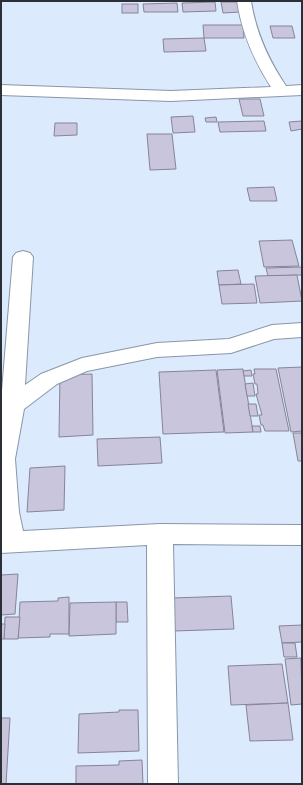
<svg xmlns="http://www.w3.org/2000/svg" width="303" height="785" viewBox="0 0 303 785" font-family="Raleway,sans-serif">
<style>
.building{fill:#c8c5dc;stroke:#878499}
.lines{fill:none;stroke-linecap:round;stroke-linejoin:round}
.minor-casing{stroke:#8996a8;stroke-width:2}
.minor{fill:#fff;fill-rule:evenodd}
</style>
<rect width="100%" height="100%" fill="#dceafe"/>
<g class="building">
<polygon points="215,2 216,11 183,12 182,3"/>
<polygon points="221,2 238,2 240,12 223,13"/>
<polygon points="177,3 178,12 144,12 143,4"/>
<rect x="122" y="4" width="16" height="9"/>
<polygon points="203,25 243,25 244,38 204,38"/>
<polygon points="270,26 292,26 295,38 273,38"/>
<polygon points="204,38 206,51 164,52 163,39"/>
<polygon points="239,99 260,99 264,116 243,116"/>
<polygon points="193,116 195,132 173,133 171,117"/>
<polygon points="216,117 217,122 206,122 205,118"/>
<polygon points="264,121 266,131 220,132 218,122"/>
<polygon points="302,121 302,129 291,131 289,122"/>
<polygon points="55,123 77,123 77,135 54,136"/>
<polygon points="147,134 172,134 176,169 150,170"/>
<polygon points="274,187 277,201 250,201 247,188"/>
<polygon points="292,240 299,266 264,267 259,241"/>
<polygon points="302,267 302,275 268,276 266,268"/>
<polygon points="238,270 241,284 219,285 217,271"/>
<polygon points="297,275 302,301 260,303 255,276"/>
<polygon points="254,284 257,303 222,304 219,285"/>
<polygon points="302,367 302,431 291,432 278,368"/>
<polygon points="243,369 253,432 225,433 217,370"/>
<polygon points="254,369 276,369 289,431 265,431 263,425 261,425 259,415 262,415 256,394 258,394 257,384 255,384 253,374 255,374"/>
<polygon points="216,370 224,432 163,434 159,372"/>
<polygon points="251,370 252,376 244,376 243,371"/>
<polygon points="92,374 93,435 59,437 60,375"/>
<polygon points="253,383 255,396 247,396 245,384"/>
<polygon points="248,404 256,404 258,416 250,416"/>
<polygon points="252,426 260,426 261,432 253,432"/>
<polygon points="293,433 302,433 302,461 298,461"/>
<polygon points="160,437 162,463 98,466 97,439"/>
<polygon points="65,466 64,510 27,512 30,468"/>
<polygon points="18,574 15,614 1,615 1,575"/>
<polygon points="231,596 234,629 174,631 172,598"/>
<polygon points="69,597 69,634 50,634 50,637 18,638 20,602 58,601 58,598"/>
<polygon points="116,602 127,602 128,622 116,622"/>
<polygon points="116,602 116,634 69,636 70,603"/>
<polygon points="5,617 20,617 18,639 4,639"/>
<polygon points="1,624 5,624 4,639 1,639"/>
<polygon points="302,625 302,642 282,643 279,626"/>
<polygon points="282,643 295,643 297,657 284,657"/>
<polygon points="301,658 302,704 291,705 285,659"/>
<polygon points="282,664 288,703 231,705 228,666"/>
<polygon points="288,703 293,740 250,741 246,705"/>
<polygon points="119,710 138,710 139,751 78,753 79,714 119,712"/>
<polygon points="1,718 10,718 6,784 1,784"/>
<polygon points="142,760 143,784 76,784 76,766 119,765 119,761"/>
</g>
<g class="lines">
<g class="minor-casing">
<g id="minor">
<path d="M237,1H251C256,33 268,59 286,86L302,85V95L171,101L1,95V85L171,91L271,87C253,59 242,33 237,1Z"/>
<polygon points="23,251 30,253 33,257 25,385 41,374 82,358 157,343 229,339 272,325 302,323 302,337 274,339 231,353 157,357 87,371 57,384 24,409 15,459 19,512 23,531 160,524 302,525 302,545 173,544 178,784 148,784 147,545 1,553 1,403 13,257 16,253"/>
</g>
</g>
<use href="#minor" class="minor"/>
</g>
<rect width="303" height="785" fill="none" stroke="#2b3037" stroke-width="4"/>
</svg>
